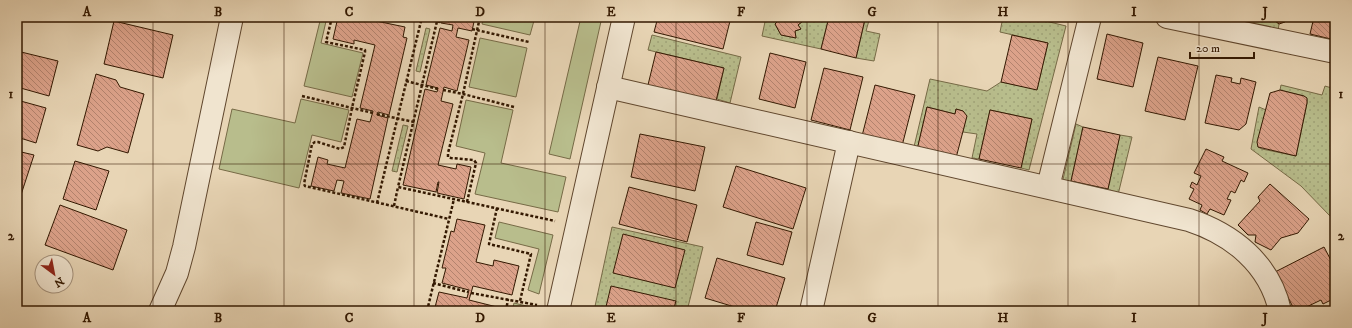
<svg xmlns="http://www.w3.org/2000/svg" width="1352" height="328" viewBox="0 0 1352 328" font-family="'IM FELL DW Pica',serif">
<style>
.grass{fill:#b8bd8c;stroke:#766a46}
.park{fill:url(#park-dots);stroke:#766a46}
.building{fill:url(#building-back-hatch);stroke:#331801}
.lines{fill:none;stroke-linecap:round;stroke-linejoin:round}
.minor-casing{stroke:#60472e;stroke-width:24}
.path{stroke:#331801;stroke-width:2.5;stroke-dasharray:3 2;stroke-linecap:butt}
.minor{stroke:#f0e4cf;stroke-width:22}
.grid{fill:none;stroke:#331801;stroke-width:1;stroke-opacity:0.55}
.neatline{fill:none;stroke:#331801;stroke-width:1.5}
.grid-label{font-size:13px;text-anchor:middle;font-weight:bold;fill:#331801}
</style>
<defs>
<pattern id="park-dots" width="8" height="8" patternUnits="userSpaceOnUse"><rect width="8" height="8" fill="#b8bd8c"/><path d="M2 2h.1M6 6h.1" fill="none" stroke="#9fa277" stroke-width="1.8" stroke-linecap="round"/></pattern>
<pattern id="building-back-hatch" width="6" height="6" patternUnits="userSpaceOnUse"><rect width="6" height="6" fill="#dca28a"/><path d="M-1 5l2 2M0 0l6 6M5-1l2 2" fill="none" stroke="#b3836e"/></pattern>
</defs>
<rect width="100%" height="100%" fill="#e8d5b5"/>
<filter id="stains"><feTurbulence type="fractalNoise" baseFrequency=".005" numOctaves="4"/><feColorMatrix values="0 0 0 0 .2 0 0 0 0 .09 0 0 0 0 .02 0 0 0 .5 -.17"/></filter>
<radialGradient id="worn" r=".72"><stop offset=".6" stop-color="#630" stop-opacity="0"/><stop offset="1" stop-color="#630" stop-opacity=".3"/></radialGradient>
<g class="grass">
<polygon points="321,17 327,17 321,43 363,53 352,97 304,86"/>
<polygon points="484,17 535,17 530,35 482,24"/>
<polygon points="581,17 602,17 570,159 549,154"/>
<polygon points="480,38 527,48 516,97 469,87"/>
<polygon points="301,99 349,110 341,142 312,135 299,188 219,169 232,109 295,123"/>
<polygon points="466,100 513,110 501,163 566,177 558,212 475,194 485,153 456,146"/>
<polygon points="499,222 553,235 539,294 528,290 539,249 495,238"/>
<polygon points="514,303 535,308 535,311 512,311"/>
</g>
<g class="park">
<polygon points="766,17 779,17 778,21 775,24 781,35 796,38 795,31 801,29 798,25 808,17 842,17 841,20 829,17 821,49 762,36"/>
<polygon points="856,17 870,17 866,31 880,34 874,61 856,58 865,20"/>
<polygon points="1003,17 1029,17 1066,26 1029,170 1021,168 1032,119 990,110 979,159 972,158 977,134 963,132 966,116 963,111 956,109 955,114 927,107 917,150 913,151 930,79 987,91 1001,82 1037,89 1048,43 1000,32"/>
<polygon points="1247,17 1258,17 1262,19 1275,17 1274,20 1279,24 1278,31 1246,24"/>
<polygon points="426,28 430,29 420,72 416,71"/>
<polygon points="652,35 741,57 730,103 717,99 724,68 648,50"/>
<polygon points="1281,85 1322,95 1325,86 1335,89 1335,217 1330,216 1301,186 1251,149 1259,107 1266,110 1258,147 1262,149 1296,156 1307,103 1307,99 1304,96 1280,90"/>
<polygon points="1076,124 1083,127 1071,181 1108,189 1120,135 1132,137 1116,203 1060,192"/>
<polygon points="403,125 408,126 397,172 392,171"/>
<polygon points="612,227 703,247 687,311 594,311"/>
</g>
<g class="building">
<polygon points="338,17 359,17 376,21 377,17 376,21 405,27 403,37 407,38 389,115 378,112 377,114 377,115 388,118 370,199 341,193 344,181 337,180 334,191 311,186 318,157 328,160 327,164 345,168 357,119 370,122 373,111 360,108 375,45 354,40 354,44 333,39"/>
<polygon points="442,17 475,17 472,31 458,28 456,37 469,40 457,91 444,87 441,101 453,104 438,165 456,169 457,164 471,167 464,199 437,193 439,182 438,182 436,192 403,185 425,89 437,92 438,88 426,85 440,28 452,31 453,25 441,23"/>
<polygon points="658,17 731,17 723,49 654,32"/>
<polygon points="779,17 808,17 798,25 801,29 795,31 796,38 781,35 775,24 778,21"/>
<polygon points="829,17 841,20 842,17 856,17 865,19 856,58 821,49"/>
<polygon points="1275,17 1286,17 1285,22 1279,24 1274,20"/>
<polygon points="1314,17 1335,17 1335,40 1310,34"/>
<polygon points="114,21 173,35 163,78 104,64"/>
<polygon points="1107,34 1143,43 1133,87 1097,79"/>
<polygon points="1012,35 1048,43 1037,90 1001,82"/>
<polygon points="17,51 58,61 49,96 17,87"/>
<polygon points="656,52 724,68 715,105 647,89"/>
<polygon points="770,53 806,62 795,108 759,99"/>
<polygon points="1158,57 1198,66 1185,120 1145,111"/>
<polygon points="824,68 863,77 850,130 811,120"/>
<polygon points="96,74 116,80 120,87 144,94 128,153 107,147 98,151 77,145"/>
<polygon points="1216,75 1232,78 1231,82 1240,84 1241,78 1256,82 1246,124 1239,130 1205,123"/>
<polygon points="875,85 915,95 902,146 862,136"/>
<polygon points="1280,90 1304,96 1307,98 1307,103 1296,156 1258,147 1257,142 1270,93"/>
<polygon points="17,100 46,108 36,143 17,137"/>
<polygon points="927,107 955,114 956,109 963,111 967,116 956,158 917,150"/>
<polygon points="990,110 1032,119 1021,168 979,159"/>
<polygon points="1083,127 1120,135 1108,189 1071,181"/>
<polygon points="640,134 705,147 695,191 631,177"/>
<polygon points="1206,149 1224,157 1222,161 1248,173 1244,182 1241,180 1235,193 1231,191 1227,199 1231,200 1224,215 1210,209 1207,214 1200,210 1202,205 1189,199 1194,189 1190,187 1192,182 1197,185 1201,176 1194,173"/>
<polygon points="17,151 34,155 17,207"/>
<polygon points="75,161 109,171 96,210 63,199"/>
<polygon points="736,166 806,188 793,229 723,207"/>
<polygon points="1270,184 1309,219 1298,233 1281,238 1271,250 1255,242 1256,235 1248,235 1238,225 1260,201 1258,197"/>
<polygon points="629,187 697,205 687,242 619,224"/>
<polygon points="60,205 127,230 113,270 45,245"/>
<polygon points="457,219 485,225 476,262 493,266 494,260 519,266 512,295 473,286 469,300 497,307 496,311 434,311 439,292 467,298 469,290 442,283 446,268 442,268 451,231 454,232"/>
<polygon points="756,222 792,232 783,265 747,255"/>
<polygon points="623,234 685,250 675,288 613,273"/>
<polygon points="1324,247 1335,268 1335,298 1323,304 1321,300 1298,311 1295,311 1275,272"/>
<polygon points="717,258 785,278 775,311 748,311 705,298"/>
<polygon points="611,286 676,301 673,311 605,311"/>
</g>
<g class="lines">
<g class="minor-casing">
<g id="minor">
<polyline points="1167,17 1335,52"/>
<path d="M608,87L1189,220C1232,234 1270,264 1280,311"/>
<polyline points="1048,187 1090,17"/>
<polyline points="160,311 177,273 184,247 232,17"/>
<polyline points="558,311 624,17"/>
<polyline points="811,311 849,142"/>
</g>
</g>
<g class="path">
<polyline points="332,17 326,42 365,50 365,52 352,108 344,147 340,149 318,142 315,142 312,144 304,184 305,186 449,219"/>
<polyline points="413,17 441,22"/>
<polyline points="438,17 398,187 555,221"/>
<polyline points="472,29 529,42"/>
<polyline points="406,81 438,89"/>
<polyline points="443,90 463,94 514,107"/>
<polyline points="302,96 373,113"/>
<polyline points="377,114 414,122"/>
<polyline points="467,202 476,163 474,160 451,158 448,157 448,153 463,94 480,17"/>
<polyline points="377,203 422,17"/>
<polyline points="394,206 398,187"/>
<polyline points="497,208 489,244 531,254 520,301"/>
<polyline points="433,283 468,292"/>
<polyline points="471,293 537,305"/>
<polyline points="427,311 454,199"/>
<polyline points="506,311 508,299"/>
</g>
<use href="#minor" class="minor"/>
</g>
<path class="grid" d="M153,17V311M284,17V311M414,17V311M545,17V311M676,17V311M807,17V311M938,17V311M1068,17V311M1199,17V311M17,164H1335"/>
<rect width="1352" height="328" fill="none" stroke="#e8d5b5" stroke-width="44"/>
<g transform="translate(54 274) rotate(148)"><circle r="19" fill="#f0e4cf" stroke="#a4927d"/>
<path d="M0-3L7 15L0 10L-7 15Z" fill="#8f2418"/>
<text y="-6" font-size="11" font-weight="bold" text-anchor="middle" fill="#331801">N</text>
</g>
<path d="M1190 52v6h64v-6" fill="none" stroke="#331801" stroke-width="2"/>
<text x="1196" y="52" font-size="12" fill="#331801" stroke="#f0e4cf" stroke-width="3" paint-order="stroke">20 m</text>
<rect x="22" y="22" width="1308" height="284" class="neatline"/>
<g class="grid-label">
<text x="87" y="16">A</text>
<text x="218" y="16">B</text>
<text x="349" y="16">C</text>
<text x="480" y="16">D</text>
<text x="611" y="16">E</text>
<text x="741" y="16">F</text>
<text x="872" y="16">G</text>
<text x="1003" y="16">H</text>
<text x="1134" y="16">I</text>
<text x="1265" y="16">J</text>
<text x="11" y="98">1</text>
<text x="1341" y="98">1</text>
<text x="11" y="240">2</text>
<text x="1341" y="240">2</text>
<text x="87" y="322">A</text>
<text x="218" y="322">B</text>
<text x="349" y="322">C</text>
<text x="480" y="322">D</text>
<text x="611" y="322">E</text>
<text x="741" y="322">F</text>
<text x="872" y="322">G</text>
<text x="1003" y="322">H</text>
<text x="1134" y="322">I</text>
<text x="1265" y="322">J</text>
</g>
<rect width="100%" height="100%" filter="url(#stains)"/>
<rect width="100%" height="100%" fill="url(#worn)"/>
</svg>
